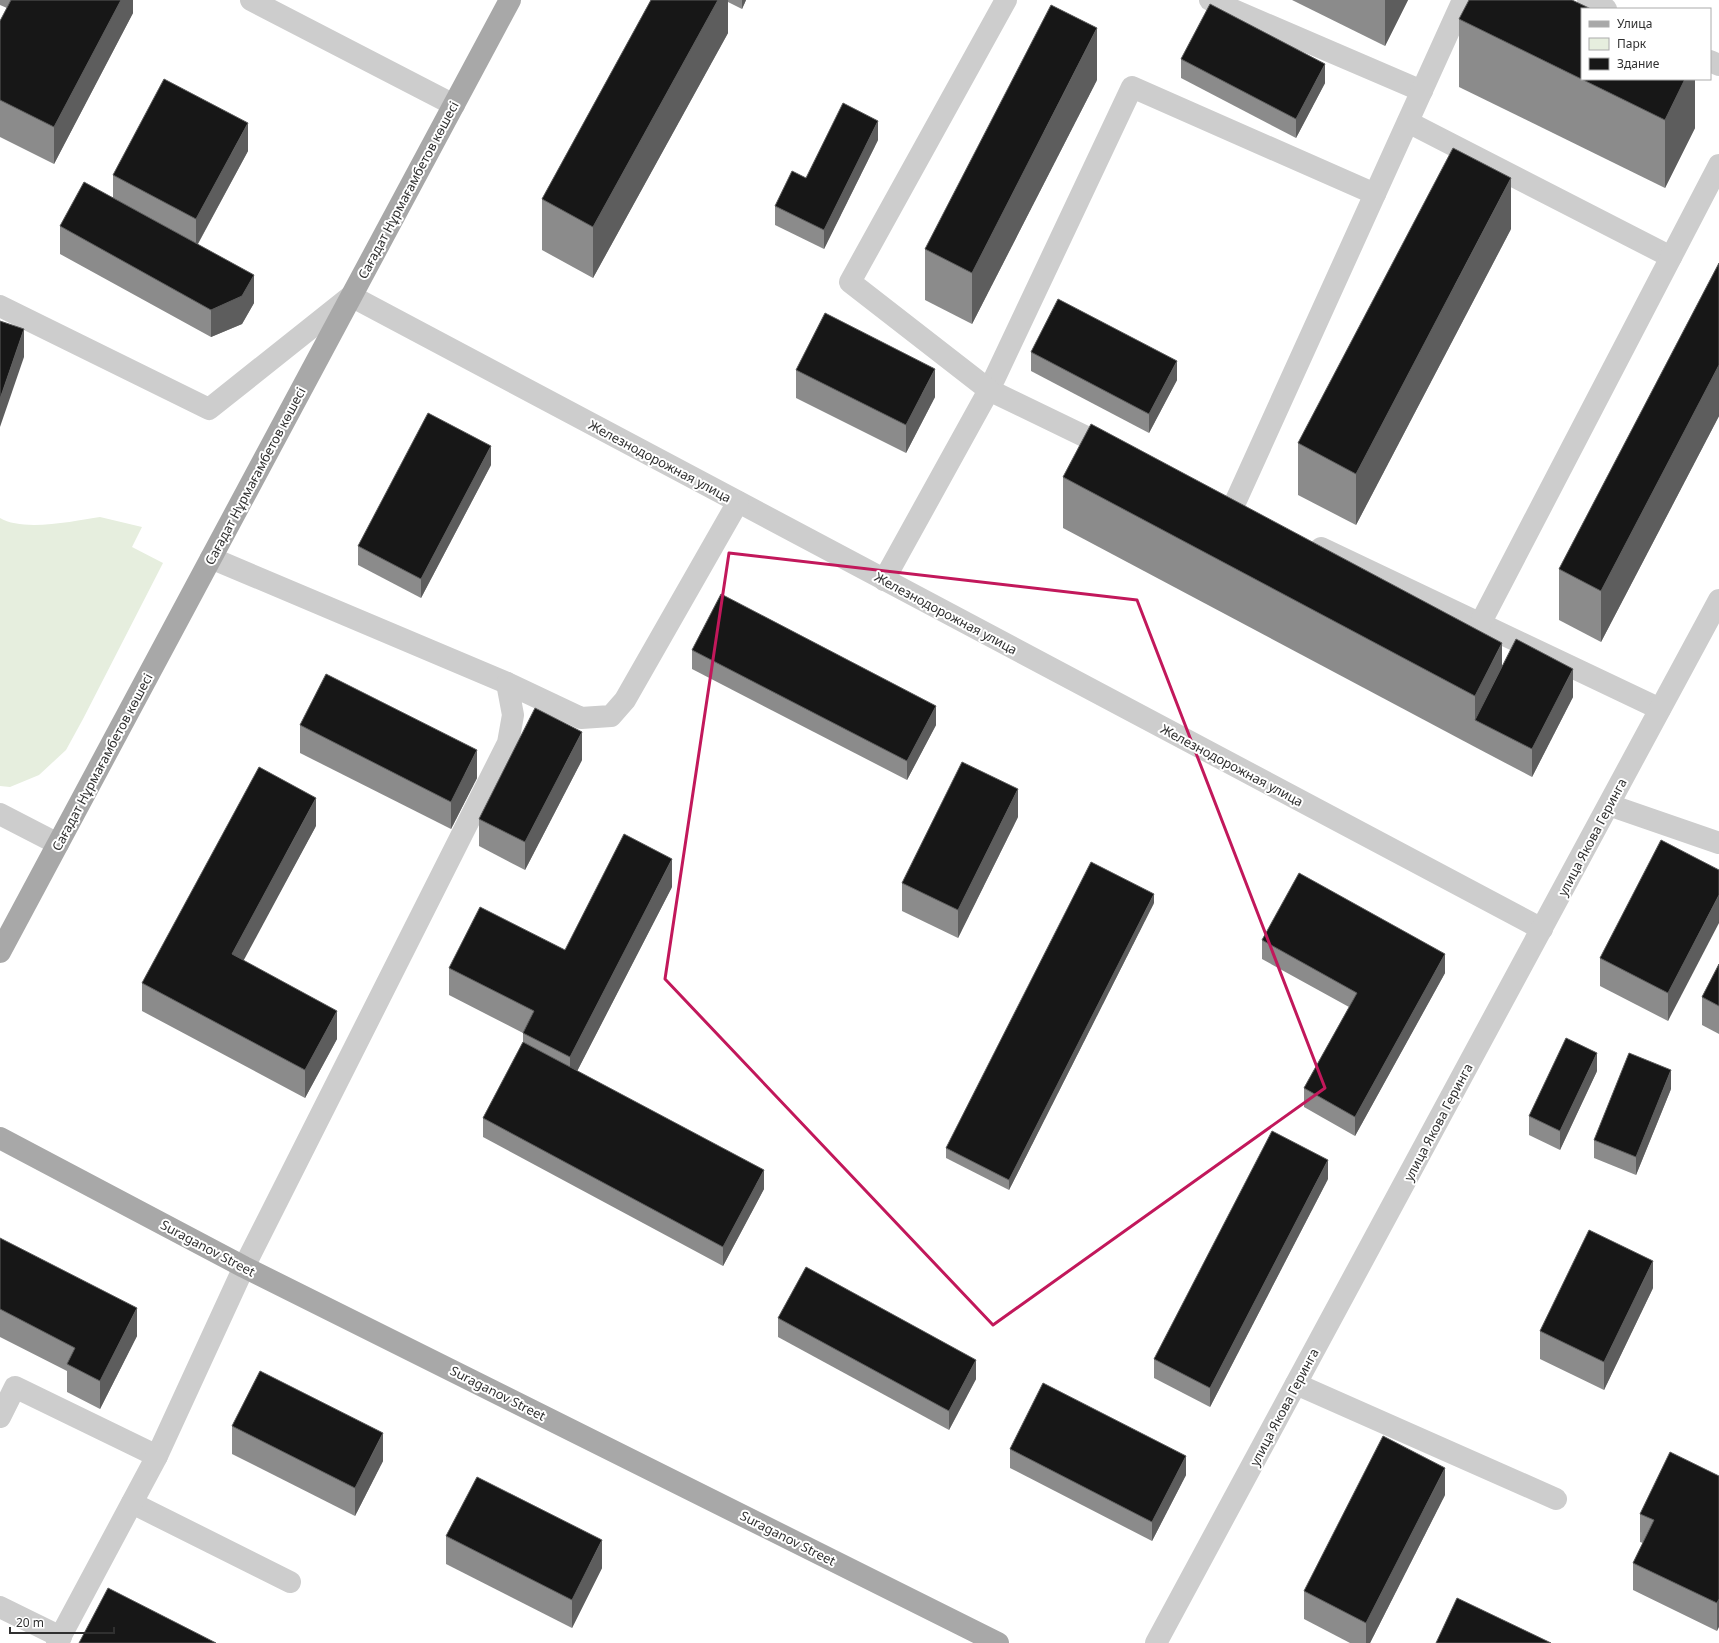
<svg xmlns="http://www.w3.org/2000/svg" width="1719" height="1643" viewBox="0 0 1719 1643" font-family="'Noto Sans',sans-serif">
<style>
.green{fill:#e6eede}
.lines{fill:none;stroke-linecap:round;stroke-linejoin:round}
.minor{stroke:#cdcdcd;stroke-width:22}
.major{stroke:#a8a8a8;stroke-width:22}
.wall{fill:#8b8b8b}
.shaded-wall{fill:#5d5d5d}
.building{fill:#171717;stroke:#5d5d5d}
.marked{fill:none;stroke:#c2185b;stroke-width:3;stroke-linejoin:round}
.labels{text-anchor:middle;stroke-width:4;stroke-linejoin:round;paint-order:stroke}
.street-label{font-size:13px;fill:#303030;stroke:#fff}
</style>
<rect width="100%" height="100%" fill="#fff"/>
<path class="green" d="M100,517L142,527L132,547L163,563L83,719L66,750L39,775L10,787L0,786V518C23,532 74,521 100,517Z"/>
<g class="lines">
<g class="minor">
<polyline points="251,0 454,105"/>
<polyline points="1210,0 1422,91"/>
<polyline points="1588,0 1606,9"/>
<polyline points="1710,61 1719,65"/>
<polyline points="1408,122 1671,257"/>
<polyline points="0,306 209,409 351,296 1542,929"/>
<polyline points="1111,449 989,390 1132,87 1375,194"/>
<polyline points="1233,507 1463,0"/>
<polyline points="1321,548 1660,709"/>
<polyline points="211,558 507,683"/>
<polyline points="884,580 989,390 850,282 1006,0"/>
<polyline points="1480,624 1719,165"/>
<polyline points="1609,805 1719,843"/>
<polyline points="0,814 58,844"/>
<polyline points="1296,1384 1556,1499"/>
<polyline points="0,1417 15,1387 157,1456"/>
<polyline points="132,1503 290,1582"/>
<polyline points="0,1607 61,1637"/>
<polyline points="57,1643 157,1456 244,1267 508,743 513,715 507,683 581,718 611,716 625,700 738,502"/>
<polyline points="1156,1643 1719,600"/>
</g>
<g class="major">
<polyline points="0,952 510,0"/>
<polyline points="0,1138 244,1267 998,1643"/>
</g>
</g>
<g class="wall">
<polygon points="0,0 133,0 133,13 54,164 0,137 0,21 7,8 0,5"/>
<polygon points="651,0 746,0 742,9 728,2 728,33 593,278 542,250 542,199"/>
<polygon points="1292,0 1408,0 1385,46"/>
<polygon points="1459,19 1695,79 1695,128 1665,188 1459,87"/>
<polygon points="1181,59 1325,83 1296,138 1181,78"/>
<polygon points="1097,80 972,324 925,300 925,249"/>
<polygon points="878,140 824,249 775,225 775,206 806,178"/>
<polygon points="248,151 198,244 254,303 242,324 211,337 60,254 60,226 113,197 113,175"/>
<polygon points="1511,229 1356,525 1298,495 1298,443"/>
<polygon points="1719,263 1719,416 1601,642 1559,620 1559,569"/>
<polygon points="1031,352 1177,380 1149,433 1031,371"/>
<polygon points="796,370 935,397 906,453 796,398"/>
<polygon points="491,465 421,598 358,565 358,546"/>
<polygon points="1063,477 1502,665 1573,697 1532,777 1475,747 1063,528"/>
<polygon points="692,650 936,725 907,780 692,669"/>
<polygon points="300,725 477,778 451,829 300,753"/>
<polygon points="582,760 525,870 479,846 479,819"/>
<polygon points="1018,817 958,938 902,911 902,883"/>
<polygon points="316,826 243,960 337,1039 305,1098 142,1011 142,983"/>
<polygon points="1719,870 1668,1021 1600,986 1600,958"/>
<polygon points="672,887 577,1071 764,1189 723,1266 483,1137 483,1118 523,1042 523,1033 449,995 449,968 565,950"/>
<polygon points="1154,903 1009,1190 946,1158 946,1148"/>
<polygon points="1262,940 1445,973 1355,1136 1304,1107 1304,1088 1349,1007 1262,959"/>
<polygon points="1719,964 1719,1034 1702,1025 1702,997"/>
<polygon points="1597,1071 1560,1150 1529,1135 1529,1116"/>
<polygon points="1671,1089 1636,1175 1594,1158 1594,1140"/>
<polygon points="1328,1179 1210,1407 1154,1378 1154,1359"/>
<polygon points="0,1238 137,1336 100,1409 67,1392 67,1371 0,1337"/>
<polygon points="1653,1288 1604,1390 1540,1359 1540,1331"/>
<polygon points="778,1318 976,1379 949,1430 778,1337"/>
<polygon points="232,1426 383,1461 355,1516 232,1454"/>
<polygon points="1010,1449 1186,1475 1152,1541 1010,1468"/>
<polygon points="1719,1476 1717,1631 1633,1590 1633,1563 1643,1543 1640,1542 1640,1514"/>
<polygon points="1445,1495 1370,1643 1350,1643 1304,1619 1304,1591"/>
<polygon points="446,1536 602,1568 572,1628 446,1564"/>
</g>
<g class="shaded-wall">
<polygon points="121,0 133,0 133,13 54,164 54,127"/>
<polygon points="718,0 728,0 728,33 593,278 593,227"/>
<polygon points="742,0 746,0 742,9"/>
<polygon points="1385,0 1408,0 1385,46"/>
<polygon points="1097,28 1097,80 972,324 972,273"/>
<polygon points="1325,64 1325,83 1296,138 1296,119"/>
<polygon points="1685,79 1695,79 1695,128 1665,188 1665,120"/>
<polygon points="878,121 878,140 824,249 824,230"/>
<polygon points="248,123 248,151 196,247 196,219"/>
<polygon points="1511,178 1511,229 1356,525 1356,474"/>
<polygon points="254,275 254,303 242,324 211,337 211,310"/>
<polygon points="24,329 24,357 0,427 0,399"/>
<polygon points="1177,361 1177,380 1149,433 1149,414"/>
<polygon points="1719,365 1719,416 1601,642 1601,591"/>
<polygon points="935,369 935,397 906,453 906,425"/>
<polygon points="491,446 491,465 421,598 421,579"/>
<polygon points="1502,643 1502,695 1475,720 1475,747 1475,696"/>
<polygon points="1573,669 1573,697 1532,777 1532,749"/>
<polygon points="936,706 936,725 907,780 907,761"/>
<polygon points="582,732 582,760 525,870 525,842"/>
<polygon points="477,750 477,778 451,829 451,802"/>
<polygon points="1018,789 1018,817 958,938 958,910"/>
<polygon points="316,798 316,826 232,982 232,954"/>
<polygon points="672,859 672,887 570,1085 570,1057"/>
<polygon points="1154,894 1154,903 1009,1190 1009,1180"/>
<polygon points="1719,895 1719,923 1668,1021 1668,993"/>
<polygon points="1445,954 1445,973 1355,1136 1355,1117"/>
<polygon points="337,1011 337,1039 305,1098 305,1070"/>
<polygon points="1597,1053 1597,1071 1560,1150 1560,1131"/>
<polygon points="1671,1070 1671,1089 1636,1175 1636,1157"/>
<polygon points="1328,1160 1328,1179 1210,1407 1210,1388"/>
<polygon points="764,1170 764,1189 723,1266 723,1247"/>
<polygon points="1653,1261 1653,1288 1604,1390 1604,1362"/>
<polygon points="137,1308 137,1336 100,1409 100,1381"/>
<polygon points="976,1360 976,1379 949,1430 949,1411"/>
<polygon points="383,1433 383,1461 355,1516 355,1488"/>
<polygon points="1186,1456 1186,1475 1152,1541 1152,1522"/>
<polygon points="1445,1468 1445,1495 1370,1643 1366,1643 1366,1623"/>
<polygon points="602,1540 602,1568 572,1628 572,1600"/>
<polygon points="1719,1599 1719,1627 1717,1631 1717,1603"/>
</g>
<g class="building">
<polygon points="11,0 121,0 54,127 0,100 0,21"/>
<polygon points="651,0 718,0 593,227 542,199"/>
<polygon points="1469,0 1572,0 1591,9 1582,9 1582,79 1685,79 1665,120 1459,19"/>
<polygon points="1210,4 1325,64 1296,119 1181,59"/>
<polygon points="1051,5 1097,28 972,273 925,249"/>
<polygon points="164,79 248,123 196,219 113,175"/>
<polygon points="843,103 878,121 824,230 775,206 792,171 806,178"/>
<polygon points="1453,148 1511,178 1356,474 1298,443"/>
<polygon points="84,182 254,275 242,296 211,310 60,226"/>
<polygon points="1719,263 1719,365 1601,591 1559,569"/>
<polygon points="1058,299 1177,361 1149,414 1031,352"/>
<polygon points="825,313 935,369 906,425 796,370"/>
<polygon points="0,321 24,329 0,399"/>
<polygon points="428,413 491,446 421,579 358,546"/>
<polygon points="1091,424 1502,643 1475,696 1063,477"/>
<polygon points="721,594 936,706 907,761 692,650"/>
<polygon points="1516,639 1573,669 1532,749 1475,720"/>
<polygon points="326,674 477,750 451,802 300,725"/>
<polygon points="535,708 582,732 525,842 479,819"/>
<polygon points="962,762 1018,789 958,910 902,883"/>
<polygon points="259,767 316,798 232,954 337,1011 305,1070 142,983"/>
<polygon points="624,834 672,859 570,1057 523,1033 534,1011 449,968 480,907 565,950"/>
<polygon points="1661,840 1719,870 1719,895 1668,993 1600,958"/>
<polygon points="1091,862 1154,894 1009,1180 946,1148"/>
<polygon points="1299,873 1445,954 1355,1117 1304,1088 1357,993 1262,940"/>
<polygon points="1719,964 1719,1006 1702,997"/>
<polygon points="1566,1038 1597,1053 1560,1131 1529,1116"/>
<polygon points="523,1042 764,1170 723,1247 483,1118"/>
<polygon points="1629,1053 1671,1070 1636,1157 1594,1140"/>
<polygon points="1272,1131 1328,1160 1210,1388 1154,1359"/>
<polygon points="1589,1230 1653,1261 1604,1362 1540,1331"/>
<polygon points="0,1238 137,1308 100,1381 67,1364 75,1348 0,1309"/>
<polygon points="806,1267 976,1360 949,1411 778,1318"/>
<polygon points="260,1371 383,1433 355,1488 232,1426"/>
<polygon points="1043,1383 1186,1456 1152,1522 1010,1449"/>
<polygon points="1383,1436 1445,1468 1366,1623 1304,1591"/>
<polygon points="1670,1452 1719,1476 1719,1599 1717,1603 1633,1563 1654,1520 1640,1514"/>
<polygon points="477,1477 602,1540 572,1600 446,1536"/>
<polygon points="108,1588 216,1643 79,1643"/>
<polygon points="1457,1598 1551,1643 1436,1643"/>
</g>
<path class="marked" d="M729,553L1137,600L1325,1088L993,1325L665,979Z"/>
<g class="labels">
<g class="street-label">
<text transform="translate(408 190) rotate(-62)" y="5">Сағадат Нұрмағамбетов көшесі</text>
<text transform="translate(660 461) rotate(28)" y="5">Железнодорожная улица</text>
<text transform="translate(255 476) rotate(-62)" y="5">Сағадат Нұрмағамбетов көшесі</text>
<text transform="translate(946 613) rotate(28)" y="5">Железнодорожная улица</text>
<text transform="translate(102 762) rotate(-62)" y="5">Сағадат Нұрмағамбетов көшесі</text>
<text transform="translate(1232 765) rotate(28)" y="5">Железнодорожная улица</text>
<text transform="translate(1592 837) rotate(-62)" y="5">улица Якова Геринга</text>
<text transform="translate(1438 1122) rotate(-62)" y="5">улица Якова Геринга</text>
<text transform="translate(208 1248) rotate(28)" y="5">Suraganov Street</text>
<text transform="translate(498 1393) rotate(27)" y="5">Suraganov Street</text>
<text transform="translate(1284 1407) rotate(-62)" y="5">улица Якова Геринга</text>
<text transform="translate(788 1538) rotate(27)" y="5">Suraganov Street</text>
</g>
</g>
<rect x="1581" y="8" width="130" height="72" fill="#ffffff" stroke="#acacac"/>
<rect x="1589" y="21" width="20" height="6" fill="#a8a8a8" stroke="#acacac"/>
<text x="1617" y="28" font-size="12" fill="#303030">Улица</text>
<rect x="1589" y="38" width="20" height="12" fill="#e6eede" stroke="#acacac"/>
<text x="1617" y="48" font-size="12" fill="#303030">Парк</text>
<rect x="1589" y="58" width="20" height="12" fill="#171717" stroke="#acacac"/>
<text x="1617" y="68" font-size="12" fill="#303030">Здание</text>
<path d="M10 1627v6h104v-6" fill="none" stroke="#303030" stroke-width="2"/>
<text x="16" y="1627" font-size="12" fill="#303030" stroke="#ffffff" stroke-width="3" paint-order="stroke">20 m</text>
</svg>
